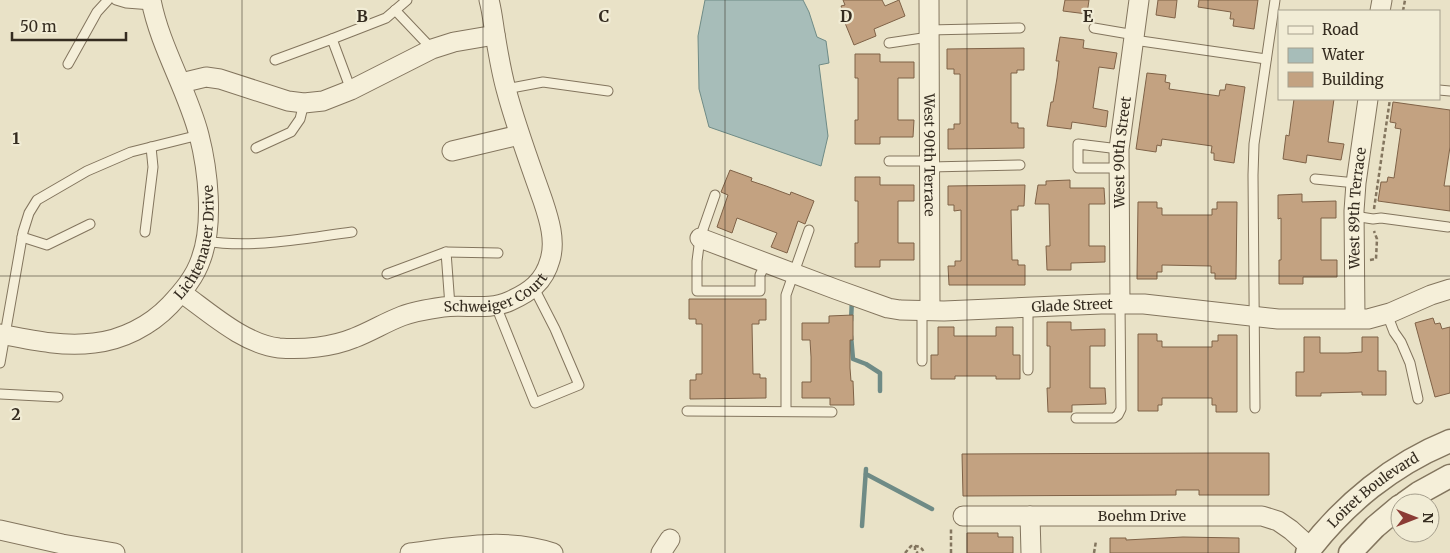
<svg xmlns="http://www.w3.org/2000/svg" width="1450" height="553" viewBox="0 0 1450 553" font-family="Merriweather,serif">
<style>
.water{fill:#a7bdb9;stroke:#6f8b86}
.lines{fill:none;stroke-linecap:round;stroke-linejoin:round}
.stream{stroke:#6f8b86;stroke-width:4.5}
.building{fill:#c3a281;stroke:#7f6247}
.service-casing{stroke:#83755e;stroke-width:11}
.minor-casing{stroke:#83755e;stroke-width:21}
.tertiary-casing{stroke:#83755e;stroke-width:25}
.path{stroke:#83755e;stroke-width:2.5;stroke-dasharray:4 2.5;stroke-linecap:butt}
.service{stroke:#f5efd9;stroke-width:9}
.minor{stroke:#f5efd9;stroke-width:19}
.tertiary{stroke:#f5efd9;stroke-width:22}
.grid{fill:none;stroke:#352c20;stroke-width:1;stroke-opacity:0.55}
.labels{text-anchor:middle;stroke-width:4.5;stroke-linejoin:round;paint-order:stroke}
.street-label{font-size:14px;fill:#352c20;stroke:#f1ecd5}
.grid-label{font-size:16px;text-anchor:middle;font-weight:bold;fill:#352c20;stroke:#f1ecd5;stroke-width:4.5;stroke-linejoin:round;paint-order:stroke}
</style>
<rect width="100%" height="100%" fill="#e9e2c7"/>
<polygon class="water" points="705,0 803,0 809,12 817,37 826,41 829,63 819,65 828,136 821,166 709,127 699,89 698,36"/>
<g class="lines">
<g class="stream">
<polyline points="851,321 852,299"/>
<polyline points="851,336 853,359 866,364 880,373 880,391"/>
<polyline points="866,474 932,509"/>
<polyline points="862,526 866,469"/>
</g>
</g>
<g class="building">
<polygon points="843,0 882,0 885,6 899,0 905,16 874,29 876,36 854,45 845,23 848,22 841,6 845,5"/>
<polygon points="1065,0 1089,0 1087,14 1063,11"/>
<polygon points="1158,0 1177,0 1175,18 1156,15"/>
<polygon points="1199,0 1258,0 1254,29 1233,26 1234,19 1230,19 1231,12 1198,7"/>
<polygon points="1060,37 1084,40 1083,48 1117,53 1114,69 1099,67 1095,95 1093,108 1108,111 1106,127 1072,122 1071,129 1047,126 1051,102 1053,102 1057,78 1059,61 1056,61"/>
<polygon points="1024,48 1024,70 1017,70 1017,73 1011,73 1011,123 1018,123 1018,128 1024,128 1024,148 948,149 948,129 954,129 954,124 960,124 960,74 954,74 954,69 947,69 947,49"/>
<polygon points="855,54 880,54 880,62 914,62 914,78 898,78 898,120 914,120 913,137 880,137 880,144 855,144 855,120 858,120 858,78 855,78"/>
<polygon points="1147,73 1166,75 1165,82 1170,83 1169,89 1219,96 1220,90 1225,90 1226,84 1245,87 1234,163 1214,160 1214,153 1211,153 1212,146 1162,139 1161,146 1157,145 1156,152 1136,149"/>
<polygon points="1294,99 1334,99 1328,142 1344,144 1341,160 1307,155 1306,163 1283,159 1286,135 1289,136"/>
<polygon points="1393,102 1450,110 1450,147 1444,186 1450,186 1450,211 1378,201 1381,182 1387,182 1388,177 1394,178 1401,129 1395,128 1396,123 1390,122"/>
<polygon points="730,170 752,178 751,181 766,186 790,195 791,192 814,201 805,224 798,221 787,253 771,247 777,233 737,218 732,233 717,227 728,195 721,192"/>
<polygon points="855,177 880,177 880,185 914,185 914,201 898,201 898,243 914,243 914,260 880,260 880,267 855,267 855,243 858,243 858,201 855,201"/>
<polygon points="1070,180 1070,188 1104,188 1105,204 1089,204 1089,246 1105,246 1105,262 1071,263 1071,270 1047,270 1046,246 1050,246 1049,204 1035,204 1038,185 1046,185 1046,181"/>
<polygon points="1025,185 1024,206 1018,206 1018,210 1011,210 1012,260 1018,260 1018,265 1025,265 1025,285 949,285 948,266 955,266 955,261 961,261 961,210 954,211 954,205 948,205 948,186"/>
<polygon points="1302,194 1302,202 1336,201 1336,218 1321,218 1321,260 1337,260 1337,277 1303,277 1303,284 1279,284 1279,260 1281,260 1281,218 1278,219 1278,195"/>
<polygon points="1138,202 1157,202 1157,208 1162,208 1162,215 1212,215 1212,209 1217,209 1217,202 1237,202 1236,279 1215,279 1215,273 1211,273 1211,266 1162,265 1162,272 1157,272 1157,279 1137,279"/>
<polygon points="689,299 766,299 766,320 759,320 759,324 752,324 753,374 760,374 760,378 766,378 766,398 690,399 690,380 696,380 696,374 702,374 702,324 696,324 696,319 689,319"/>
<polygon points="853,315 853,340 850,340 850,368 851,381 853,381 854,405 830,405 830,398 802,398 802,382 811,382 811,357 810,340 802,340 802,323 829,323 829,316"/>
<polygon points="1433,318 1435,324 1440,323 1442,329 1450,327 1450,393 1435,397 1415,323"/>
<polygon points="1047,322 1071,322 1071,330 1105,329 1105,346 1090,346 1090,388 1105,388 1106,404 1072,405 1072,412 1048,412 1047,388 1050,388 1050,346 1047,346"/>
<polygon points="938,327 954,327 954,336 996,336 996,327 1013,327 1013,355 1020,355 1020,379 996,379 996,376 955,376 955,379 931,379 931,355 938,355"/>
<polygon points="1138,334 1157,334 1157,341 1162,341 1162,347 1212,347 1212,341 1218,341 1218,335 1237,335 1237,412 1216,412 1216,405 1212,405 1212,398 1162,398 1162,405 1158,405 1158,411 1138,411"/>
<polygon points="1304,337 1320,337 1320,353 1348,353 1362,352 1362,337 1378,337 1378,371 1386,371 1386,395 1362,395 1362,392 1321,393 1321,396 1296,396 1296,372 1304,372"/>
<polygon points="1217,453 1269,453 1269,495 1199,495 1199,490 1176,490 1176,495 963,496 962,454"/>
<polygon points="967,533 998,533 998,537 1013,537 1013,553 967,553"/>
<polygon points="1183,537 1239,538 1239,553 1110,553 1110,538 1126,538 1126,540"/>
</g>
<g class="lines">
<g class="service-casing">
<g id="service">
<polyline points="116,0 126,3 152,5"/>
<polyline points="395,10 432,49"/>
<polyline points="1094,28 1135,35"/>
<polyline points="929,30 1020,28"/>
<polyline points="332,39 386,18 407,0"/>
<polyline points="1134,40 1266,59"/>
<polyline points="889,43 929,37"/>
<polyline points="275,60 332,39 351,90"/>
<polyline points="68,64 97,12 108,0"/>
<polyline points="506,89 543,82 608,91"/>
<polyline points="1439,90 1450,91"/>
<polyline points="256,148 291,132 300,119 304,103"/>
<polyline points="889,161 930,161"/>
<polyline points="930,167 1020,165"/>
<polyline points="1119,168 1078,168 1078,144 1119,149"/>
<polyline points="1315,179 1356,183"/>
<polyline points="715,195 700,238 697,261 697,291 760,291 760,275 766,263"/>
<polyline points="1354,216 1373,219 1381,218 1448,227"/>
<polyline points="145,232 153,167 151,147"/>
<polyline points="22,237 47,245 90,224"/>
<path d="M206,241C252,249 305,238 352,232"/>
<polyline points="446,252 498,253"/>
<polyline points="387,274 446,252 450,306"/>
<polyline points="496,306 535,403 579,385 555,329 534,288"/>
<polyline points="1028,307 1028,370"/>
<polyline points="922,310 922,361"/>
<polyline points="1387,314 1394,332 1401,342 1410,363 1418,399"/>
<polyline points="0,363 23,232 29,213 37,200 87,171 131,152 199,135"/>
<polyline points="0,394 58,397"/>
<polyline points="1255,408 1253,175 1254,144 1275,0"/>
<polyline points="687,411 832,412"/>
<polyline points="786,411 786,295 809,230"/>
<polyline points="1076,418 1114,418 1118,415 1121,409 1120,304"/>
</g>
</g>
<g class="minor-casing">
<g id="minor">
<path id="s1" d="M929,0L930,310"/>
<polyline points="1380,11 1382,0"/>
<polyline points="181,83 206,77 220,79 288,101 304,103 323,101 351,90 432,49 454,42 495,35"/>
<polyline points="452,151 519,135"/>
<path id="s2" d="M700,238L835,289L888,308L900,310L944,311L1101,304H1144L1278,319H1368L1390,313L1431,295L1450,289"/>
<path id="s3" d="M182,293C210,313 244,344 279,348C303,350 332,347 354,338C370,332 386,322 402,316C415,311 429,309 443,307C465,304 489,311 510,301C530,292 544,282 550,260C556,241 549,219 543,201C530,164 516,127 506,89C501,71 498,52 495,34C493,22 492,11 489,0"/>
<path id="s4" d="M1120,304L1119,149L1139,0"/>
<path id="s5" d="M1355,318L1354,211L1356,183L1368,99"/>
<path id="s6" d="M0,334C31,340 62,347 94,343C122,340 150,326 170,305C183,291 195,277 201,259C214,224 208,170 199,135C187,89 160,47 151,0"/>
<path id="s7" d="M963,516H1262L1278,521L1291,530L1311,548"/>
<polyline points="1030,516 1031,553"/>
<polyline points="0,530 62,544 115,553"/>
<path d="M410,553C456,547 508,537 553,553"/>
<polyline points="661,553 670,539"/>
</g>
</g>
<g class="tertiary-casing">
<g id="tertiary">
<polyline points="1405,503 1419,493 1450,476"/>
<path id="s8" d="M1307,553C1344,504 1393,464 1450,441"/>
<polyline points="1350,553 1375,527 1400,506"/>
</g>
</g>
<g class="path">
<polyline points="1403,11 1405,0"/>
<polyline points="1374,209 1390,99"/>
<polyline points="1370,260 1376,259 1377,239 1374,231"/>
<polyline points="915,546 915,551 918,553"/>
<path d="M905,553L911,546C917,546 922,546 924,553"/>
<polyline points="951,553 951,527"/>
<polyline points="1094,553 1096,541"/>
</g>
<use href="#service" class="service"/>
<use href="#minor" class="minor"/>
<use href="#tertiary" class="tertiary"/>
</g>
<path class="grid" d="M242,0V553M483,0V553M725,0V553M967,0V553M1208,0V553M0,276H1450"/>
<g class="labels">
<g class="street-label">
<text dy="5" stroke="none"><textPath href="#s4" startOffset="152">West 90th Street</textPath></text>
<text dy="5" stroke="none"><textPath href="#s1" startOffset="155">West 90th Terrace</textPath></text>
<text dy="5" stroke="none"><textPath href="#s5" startOffset="110">West 89th Terrace</textPath></text>
<text dy="5" stroke="none"><textPath href="#s6" startOffset="252">Lichtenauer Drive</textPath></text>
<text dy="5" stroke="none"><textPath href="#s3" startOffset="340">Schweiger Court</textPath></text>
<text dy="5" stroke="none"><textPath href="#s2" startOffset="385">Glade Street</textPath></text>
<text dy="5" stroke="none"><textPath href="#s8" startOffset="92">Loiret Boulevard</textPath></text>
<text dy="5" stroke="none"><textPath href="#s7" startOffset="179">Boehm Drive</textPath></text>
</g>
</g>
<g class="grid-label">
<text x="362" y="22">B</text>
<text x="604" y="22">C</text>
<text x="846" y="22">D</text>
<text x="1088" y="22">E</text>
<text x="16" y="144">1</text>
<text x="16" y="420">2</text>
</g>
<rect x="1278" y="10" width="162" height="90" fill="#f1ecd5" stroke="#a69f8d"/>
<rect x="1288" y="26" width="25" height="8" fill="#f5efd9" stroke="#a69f8d"/>
<text x="1322" y="35" font-size="15" fill="#352c20">Road</text>
<rect x="1288" y="48" width="25" height="15" fill="#a7bdb9" stroke="#a69f8d"/>
<text x="1322" y="60" font-size="15" fill="#352c20">Water</text>
<rect x="1288" y="72" width="25" height="15" fill="#c3a281" stroke="#a69f8d"/>
<text x="1322" y="85" font-size="15" fill="#352c20">Building</text>
<g transform="translate(1415 518) rotate(90)"><circle r="24" fill="#f1ecd5" stroke="#a69f8d"/>
<path d="M0-4L9 19L0 12L-9 19Z" fill="#8b3c35"/>
<text y="-8" font-size="14" font-weight="bold" text-anchor="middle" fill="#352c20">N</text>
</g>
<path d="M12 32v8h114v-8" fill="none" stroke="#352c20" stroke-width="2.5"/>
<text x="20" y="32" font-size="15" fill="#352c20" stroke="#f1ecd5" stroke-width="4" paint-order="stroke">50 m</text>
</svg>
